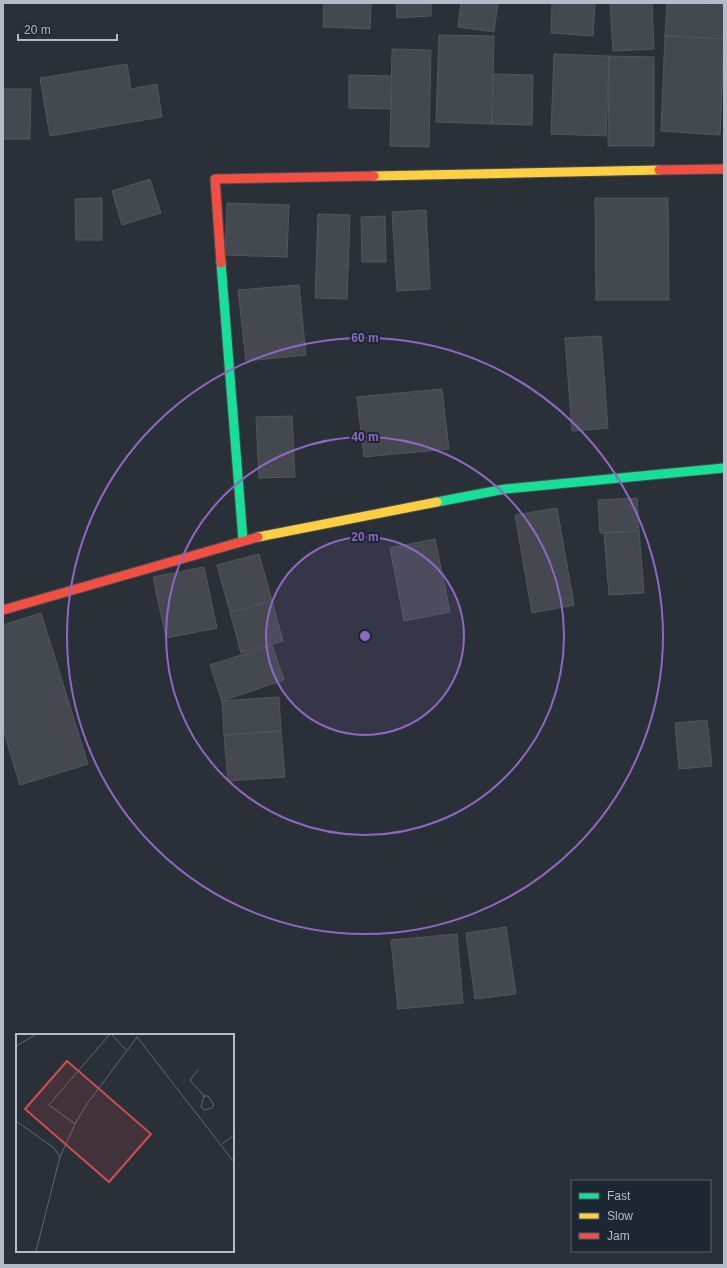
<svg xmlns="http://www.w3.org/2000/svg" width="727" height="1268" viewBox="0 0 727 1268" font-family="Arial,sans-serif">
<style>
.building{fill:#444950;stroke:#52575f}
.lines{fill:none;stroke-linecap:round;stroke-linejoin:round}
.fast-casing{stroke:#484c53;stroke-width:11}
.slow-casing{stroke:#484c53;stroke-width:11}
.jam-casing{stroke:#484c53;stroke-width:11}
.fast{stroke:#16e098;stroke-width:9}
.slow{stroke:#ffcf43;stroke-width:9}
.jam{stroke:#f24e42;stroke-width:9}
.ring{fill:none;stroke:#9266c3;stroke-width:2}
.inset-road{fill:none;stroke:#616872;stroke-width:1}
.view{fill:#ce4d50;fill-opacity:0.15;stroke:#ce4d50;stroke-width:2}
.inset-edge{fill:none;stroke:#b4bcc9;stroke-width:2}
.centre{fill:#9266c3;stroke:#1d2633;stroke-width:2}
.ring-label{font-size:12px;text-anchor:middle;font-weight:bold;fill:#9266c3;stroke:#1d2633;stroke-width:4;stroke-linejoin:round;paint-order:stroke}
</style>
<rect width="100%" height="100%" fill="#2a3038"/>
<g class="building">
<polygon points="324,3 371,3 370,29 323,27"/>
<polygon points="396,3 431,3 431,16 397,18"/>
<polygon points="461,3 498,3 494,32 458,27"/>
<polygon points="552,3 595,3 593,36 551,33"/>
<polygon points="610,3 652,3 654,49 613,51"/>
<polygon points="667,3 724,4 724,39 665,36"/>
<polygon points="439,35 494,36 492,124 436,122"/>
<polygon points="665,36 724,39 720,135 661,131"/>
<polygon points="392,49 431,50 429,147 390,146"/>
<polygon points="554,54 609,56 606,136 551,134"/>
<polygon points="609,56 654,57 654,146 608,146"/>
<polygon points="127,64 131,89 157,84 162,117 50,136 40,78"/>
<polygon points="493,74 533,75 532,125 492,124"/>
<polygon points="349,75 392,76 391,109 349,108"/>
<polygon points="3,89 31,89 30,139 3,139"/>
<polygon points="150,179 161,213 122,225 112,191"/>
<polygon points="102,198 102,240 76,240 75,199"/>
<polygon points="595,198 668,198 669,300 596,300"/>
<polygon points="227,203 289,205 287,257 225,255"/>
<polygon points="426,210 430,289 397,291 392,212"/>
<polygon points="318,214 350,215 347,299 315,298"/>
<polygon points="385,216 386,262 362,262 361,217"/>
<polygon points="299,285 306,355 246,361 238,290"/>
<polygon points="601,336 608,428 572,431 565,338"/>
<polygon points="442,389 449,449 364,457 357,397"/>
<polygon points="292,416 295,477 259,478 256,417"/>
<polygon points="637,498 639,531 600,533 598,500"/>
<polygon points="557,508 574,605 532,613 515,515"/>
<polygon points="639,531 644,593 609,595 604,533"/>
<polygon points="435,539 450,612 404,621 390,548"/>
<polygon points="259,554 272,601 230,612 217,565"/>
<polygon points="204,567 217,628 166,638 153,577"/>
<polygon points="272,601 283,641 241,653 230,612"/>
<polygon points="41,613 88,764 20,785 3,729 3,625"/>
<polygon points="272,645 284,680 222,701 210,665"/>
<polygon points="279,697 281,731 224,735 222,701"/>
<polygon points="707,720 712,766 679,769 675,723"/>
<polygon points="281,731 285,777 228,781 224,735"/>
<polygon points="506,927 516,994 475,999 466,933"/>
<polygon points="457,934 463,1003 398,1009 391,940"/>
</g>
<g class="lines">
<g class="fast-casing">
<g id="fast">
<polyline points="221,263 243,540"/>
<polyline points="437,502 505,489 724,468"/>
</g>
</g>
<g class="slow-casing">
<g id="slow">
<polyline points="374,176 659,170"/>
<polyline points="258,537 437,502"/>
</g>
</g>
<g class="jam-casing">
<g id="jam">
<polyline points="659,170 724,169"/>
<polyline points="221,263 215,179 374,176"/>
<polyline points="3,610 258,537"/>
</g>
</g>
<use href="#fast" class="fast"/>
<use href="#slow" class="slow"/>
<use href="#jam" class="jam"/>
</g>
<circle cx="365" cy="636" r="99" fill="#9266c3" fill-opacity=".12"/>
<g class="ring">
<circle cx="365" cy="636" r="99"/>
<circle cx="365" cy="636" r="199"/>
<circle cx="365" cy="636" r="298"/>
</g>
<g transform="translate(16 1034)">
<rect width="218" height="218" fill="#2a3038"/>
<path class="inset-road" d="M96,1L110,16M0,12L19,1M182,36L174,46L188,62H192L198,71L196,74L189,76L185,73L188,62M0,87L38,114L44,123M59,90L33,71L93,1M206,110L218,101M20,217L44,123L59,90L71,70L121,3L218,128"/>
<path class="view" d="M51,27L135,100L93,148L9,75Z"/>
<rect width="218" height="218" class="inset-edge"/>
</g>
<circle cx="365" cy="636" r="6" class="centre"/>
<g class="ring-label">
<text x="365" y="342">60 m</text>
<text x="365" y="441">40 m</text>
<text x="365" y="541">20 m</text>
</g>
<rect width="727" height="1268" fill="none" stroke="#b4bcc9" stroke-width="8"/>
<rect x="571" y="1180" width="140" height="72" fill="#1d2633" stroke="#59626f"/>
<rect x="579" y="1193" width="20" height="6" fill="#16e098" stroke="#59626f"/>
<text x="607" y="1200" font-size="12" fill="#b4bcc9">Fast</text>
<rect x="579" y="1213" width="20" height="6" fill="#ffcf43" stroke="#59626f"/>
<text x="607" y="1220" font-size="12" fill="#b4bcc9">Slow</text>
<rect x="579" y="1233" width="20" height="6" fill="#f24e42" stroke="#59626f"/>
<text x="607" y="1240" font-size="12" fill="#b4bcc9">Jam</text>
<path d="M18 34v6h99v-6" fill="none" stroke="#b4bcc9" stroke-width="2"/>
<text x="24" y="34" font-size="12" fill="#b4bcc9" stroke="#1d2633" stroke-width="3" paint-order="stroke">20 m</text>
</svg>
